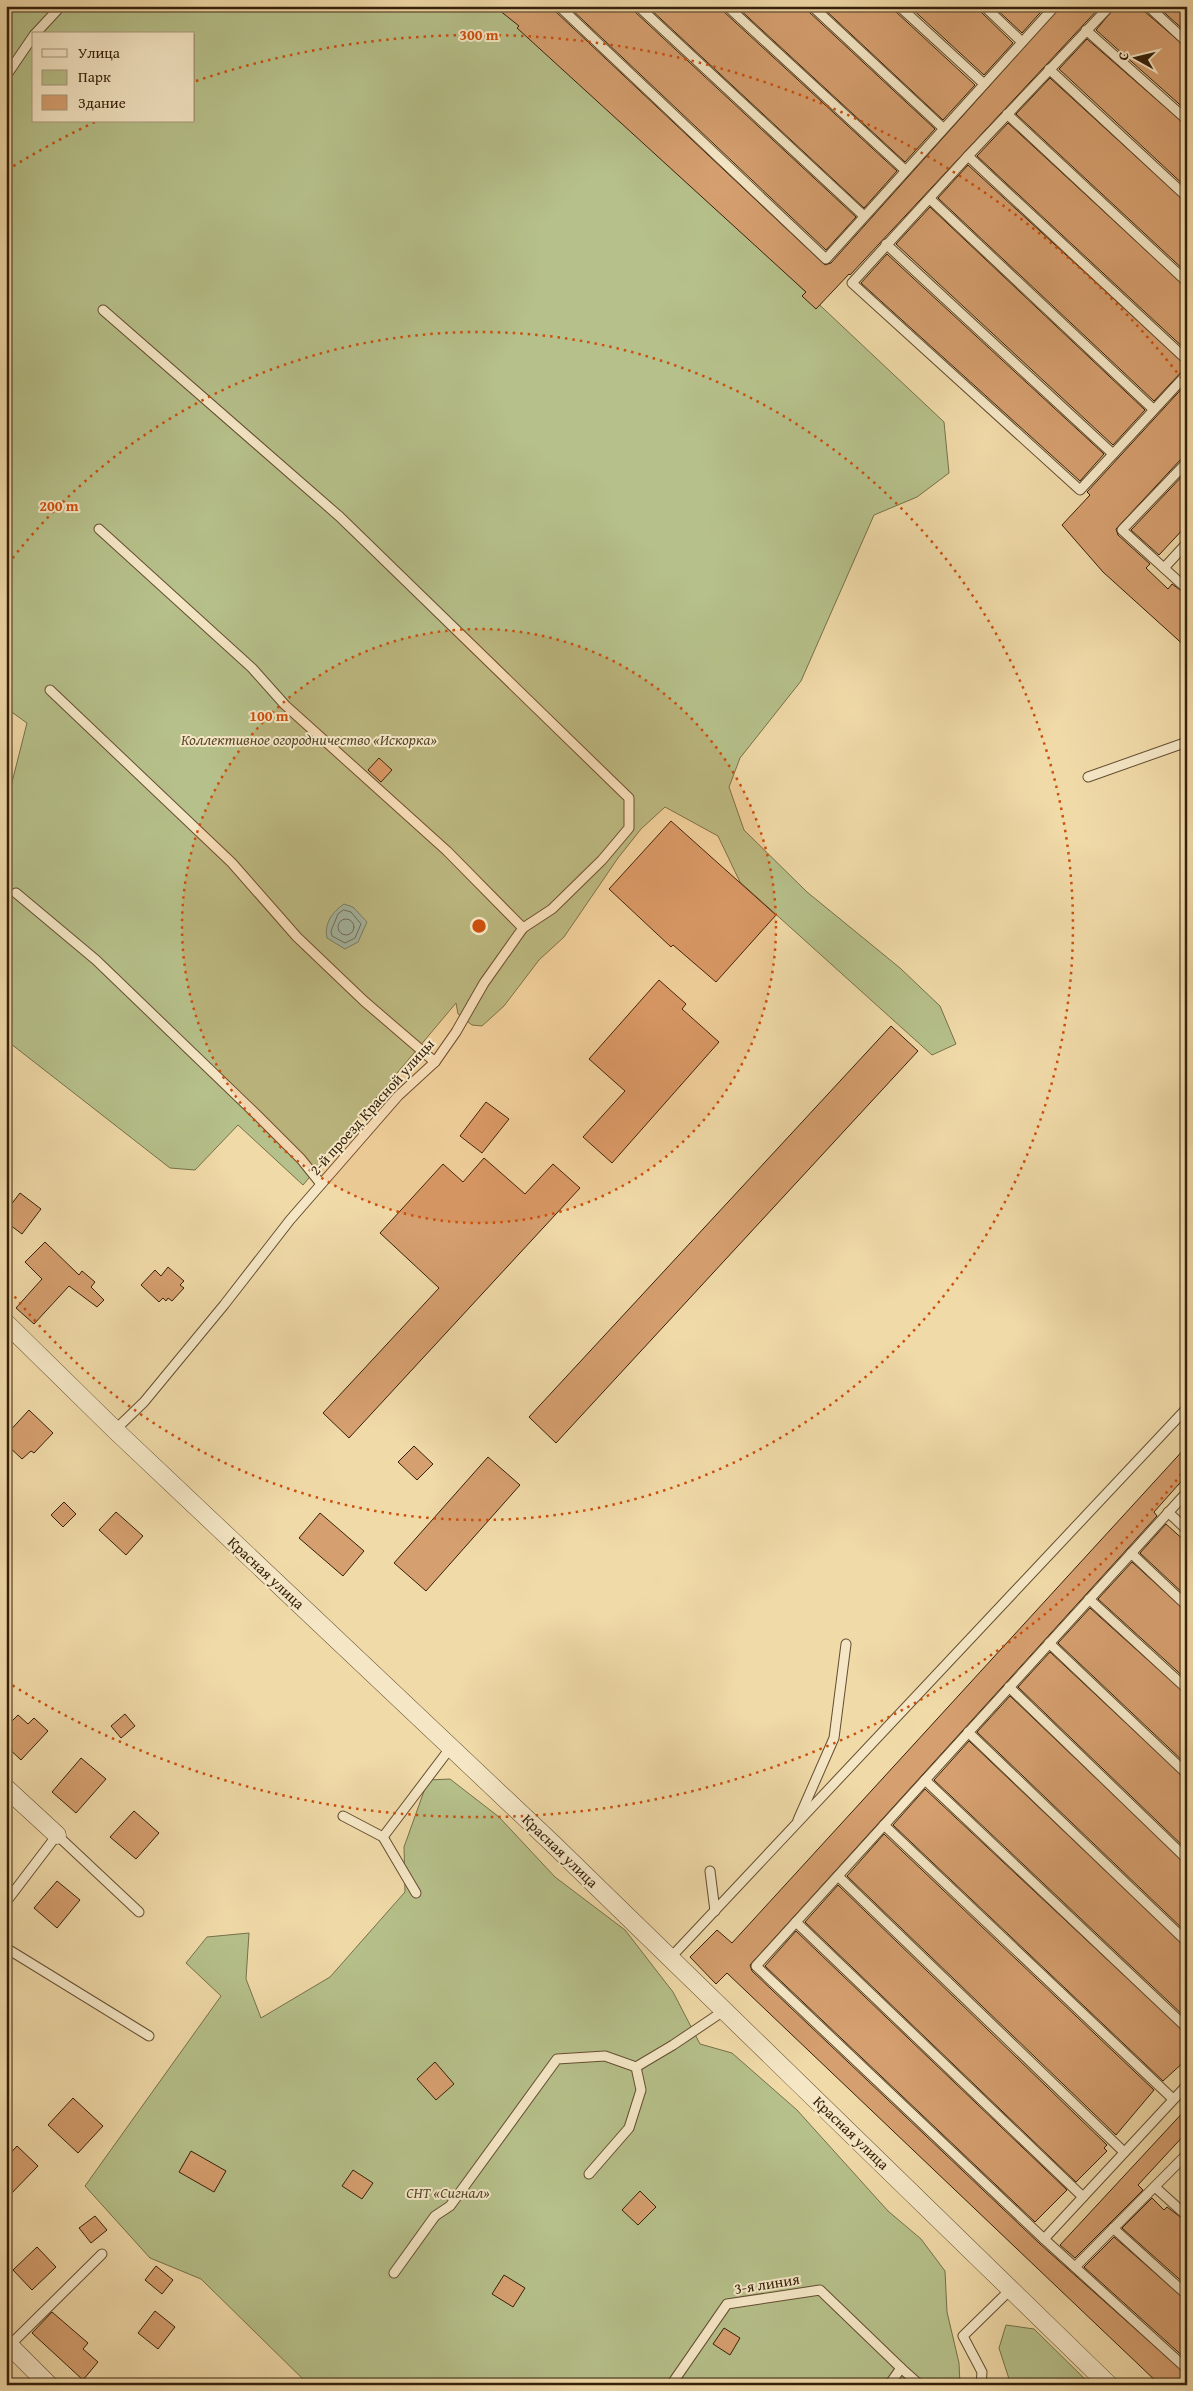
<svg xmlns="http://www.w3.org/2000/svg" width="1193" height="2391" viewBox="0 0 1193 2391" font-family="'Gentium Book Plus',serif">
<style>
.green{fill:#b6c08a;stroke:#76704a;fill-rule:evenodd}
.water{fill:#9abaaa;stroke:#727c6a}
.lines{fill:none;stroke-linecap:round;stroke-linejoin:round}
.shore{stroke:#686d5a;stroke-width:1}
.building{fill:#d69f6f;stroke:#36200a}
.lane-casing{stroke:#644e32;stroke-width:11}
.street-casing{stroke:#644e32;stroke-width:19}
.lane{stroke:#f5e7c6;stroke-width:9}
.street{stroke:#f5e7c6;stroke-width:18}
.ring{fill:none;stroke:#cd500c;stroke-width:2.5;stroke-dasharray:2.5 5}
.labels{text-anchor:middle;stroke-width:4;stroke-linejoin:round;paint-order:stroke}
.park-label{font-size:15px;font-style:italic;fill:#56482a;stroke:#f5e7c6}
.street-label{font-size:15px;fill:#36200a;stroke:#f5e7c6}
.centre{fill:#cd500c;stroke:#f5e7c6;stroke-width:2.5}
.ring-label{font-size:15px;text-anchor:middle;font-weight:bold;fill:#cd500c;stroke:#f5e7c6;stroke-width:4;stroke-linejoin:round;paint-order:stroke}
</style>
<rect width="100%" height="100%" fill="#f0daa8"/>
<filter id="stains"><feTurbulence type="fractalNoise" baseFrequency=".004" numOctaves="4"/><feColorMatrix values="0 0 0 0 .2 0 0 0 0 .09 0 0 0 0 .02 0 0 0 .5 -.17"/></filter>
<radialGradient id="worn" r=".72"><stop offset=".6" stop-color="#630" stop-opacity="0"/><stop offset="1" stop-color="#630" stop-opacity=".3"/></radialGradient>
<g class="green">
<path d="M6,6H502L944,422L949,473L917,497L874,515L801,681L740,758L729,787L744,830L807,892L900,968L940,1006L956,1044L932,1055L740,882L718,836L665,807L641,829L618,858L564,937L539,960L504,1006L482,1026L472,1025L458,1014L456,1003L303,1185L238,1125L195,1170L170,1168L6,1040V806L27,723L6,708ZM34,34H194V121H34Z"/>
<polygon points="450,1779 499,1817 555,1877 625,1930 673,1992 700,2044 732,2053 797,2110 888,2211 921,2239 945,2271 947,2312 959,2363 960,2384 309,2385 201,2279 150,2258 85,2186 221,1996 186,1963 207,1937 249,1933 246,1979 261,2018 330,1977 405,1892 404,1847 428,1780"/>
<polygon points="1006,2325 1034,2329 1091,2385 1011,2385 999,2348"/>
</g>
<path class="water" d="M344,904L353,907L367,922L358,942L345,949L327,938C324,924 332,912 344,904Z"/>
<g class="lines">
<g class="shore">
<polygon points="344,910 351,912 361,924 355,938 345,943 332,936 331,931 338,914"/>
<circle cx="346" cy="927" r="8"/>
</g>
</g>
<g class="building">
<polygon points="494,6 553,6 555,11 825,265 831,263 1061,6 1101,6 850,275 849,274 816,309 802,296 806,292 517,28 519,26"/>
<polygon points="568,6 632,6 634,11 856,217 826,250"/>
<polygon points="647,6 721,6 723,11 897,171 864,208"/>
<polygon points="736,6 806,6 808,11 935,129 905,162"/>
<polygon points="821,6 893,6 895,11 975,85 943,120"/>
<polygon points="909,6 978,6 980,11 1013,43 984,75"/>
<polygon points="993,6 1046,6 1022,33"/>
<polygon points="1116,6 1142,6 1144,11 1187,48 1187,111 1096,30"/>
<polygon points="1157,6 1187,6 1187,33"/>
<polygon points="1087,39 1187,126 1187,188 1059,69"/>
<polygon points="1050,78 1187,203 1187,273 1016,114"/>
<polygon points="1008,123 1187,288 1187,351 977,156"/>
<polygon points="968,165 1187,366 1154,401 938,198"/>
<polygon points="930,207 1145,410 1113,445 896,244"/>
<polygon points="887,254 1104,454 1080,481 861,283"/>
<polygon points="1187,383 1187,456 1182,458 1116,529 1118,535 1150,564 1146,568 1168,589 1172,584 1187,595 1187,648 1103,572 1062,525 1090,495 1087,492"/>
<polygon points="1187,471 1187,525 1159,555 1131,530"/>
<polygon points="379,758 392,770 381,782 368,770"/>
<polygon points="671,821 776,915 716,982 673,945 671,947 609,889"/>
<polygon points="659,980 686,1004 682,1009 719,1042 612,1163 583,1137 625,1091 589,1059"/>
<polygon points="891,1026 918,1051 556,1443 529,1417"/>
<polygon points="486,1102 509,1119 482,1153 460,1136"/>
<polygon points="484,1158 525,1194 553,1164 580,1188 349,1438 323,1413 439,1288 380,1233 443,1164 463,1182"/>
<polygon points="20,1193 41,1209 22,1234 6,1222 6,1211"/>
<polygon points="45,1242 79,1275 82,1271 95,1282 91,1287 104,1300 97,1307 69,1286 34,1324 16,1308 42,1279 25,1262"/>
<polygon points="168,1267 184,1281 180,1285 184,1288 172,1301 168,1298 166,1301 163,1298 159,1302 141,1285 155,1270 161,1276"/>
<polygon points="29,1410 53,1433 34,1453 31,1451 22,1459 6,1444 6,1435"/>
<polygon points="414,1446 433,1464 417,1480 398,1462"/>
<polygon points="1187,1446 1187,1475 1154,1512 1157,1516 750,1965 752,1971 1040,2244 1187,2375 1187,2385 1160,2385 727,1973 716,1984 690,1957 717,1930 732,1943"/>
<polygon points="488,1457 520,1485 426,1591 394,1563"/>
<polygon points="64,1502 76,1514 63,1527 51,1515"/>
<polygon points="116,1512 143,1536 126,1555 99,1530"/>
<polygon points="320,1513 364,1551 343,1576 299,1538"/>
<polygon points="1166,1524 1187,1543 1187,1597 1140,1553"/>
<polygon points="1132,1562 1187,1612 1187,1680 1098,1599"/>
<polygon points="1090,1608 1187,1695 1187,1765 1058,1643"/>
<polygon points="1050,1652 1187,1780 1187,1850 1018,1687"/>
<polygon points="1010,1696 1187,1865 1187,1933 977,1732"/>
<polygon points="125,1714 135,1726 121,1738 111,1726"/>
<polygon points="18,1715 28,1724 34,1718 48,1731 21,1760 6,1746 6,1727"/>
<polygon points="969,1741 1187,1948 1187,2019 934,1780"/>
<polygon points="81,1758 106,1779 76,1813 52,1792"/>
<polygon points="925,1789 1187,2034 1187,2059 1163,2081 893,1825"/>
<polygon points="134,1811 159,1833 136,1859 110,1837"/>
<polygon points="884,1834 1154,2090 1116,2135 847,1876"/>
<polygon points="57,1881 80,1900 57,1928 34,1908"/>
<polygon points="838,1885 1107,2145 1104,2148 1107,2151 1076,2182 805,1922"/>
<polygon points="796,1931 1067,2190 1035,2222 765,1966"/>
<polygon points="435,2062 454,2084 436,2100 417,2079"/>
<polygon points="73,2098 103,2126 78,2153 48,2125"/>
<polygon points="1187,2108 1187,2132 1138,2185 1143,2190 1075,2258 1060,2245"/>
<polygon points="17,2146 38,2166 6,2199 6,2158"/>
<polygon points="191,2151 226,2171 214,2192 179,2172"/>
<polygon points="353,2170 373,2183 362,2199 342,2186"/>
<polygon points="640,2191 656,2207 638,2225 622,2210"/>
<polygon points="1152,2198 1164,2210 1167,2207 1187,2222 1187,2286 1122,2228"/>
<polygon points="95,2216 107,2230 91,2243 79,2228"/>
<polygon points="1114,2237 1187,2301 1187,2360 1084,2267"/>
<polygon points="37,2247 56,2267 32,2290 13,2270"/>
<polygon points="156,2266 173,2280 162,2294 145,2280"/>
<polygon points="504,2275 525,2288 513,2307 492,2294"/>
<polygon points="155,2311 175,2327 158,2349 138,2333"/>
<polygon points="52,2312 88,2343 83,2349 98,2362 83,2380 32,2333"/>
<polygon points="724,2328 740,2338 730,2355 713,2344"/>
</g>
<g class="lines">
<g class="lane-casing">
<g id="lane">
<polyline points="559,6 826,259 1055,6"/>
<polyline points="638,6 864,216"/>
<polyline points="727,6 905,170"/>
<polyline points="812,6 943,128"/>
<polyline points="899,6 983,83"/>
<polyline points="984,6 1022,42"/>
<polyline points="1110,6 968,156 852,283 1080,490 1187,374"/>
<polyline points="1148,6 1187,42"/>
<polyline points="1086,30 1187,120"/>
<polyline points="35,34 61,6"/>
<polyline points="1049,69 1187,197"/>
<polyline points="6,76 34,35"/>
<polyline points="1007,114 1187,282"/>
<polyline points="968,156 1187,360"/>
<polyline points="930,199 1153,409"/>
<polyline points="886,244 1113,454"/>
<polyline points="103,310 340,517 629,798 629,828 602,860 552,909 523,928 484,983 456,1032 435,1062 398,1096 290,1220 224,1305 144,1402 115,1430"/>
<polyline points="1187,462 1122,530 1187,589"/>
<polyline points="99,529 252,668 285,705 447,851 523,928"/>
<polyline points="1164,568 1187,543"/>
<polyline points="50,690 232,863 297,937 364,1001 435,1062"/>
<polyline points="1088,777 1187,742"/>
<polyline points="16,893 96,960 257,1115 301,1159 321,1184"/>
<polyline points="1187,1492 756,1966 1044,2239 1187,2369"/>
<polyline points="1168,1512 1187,1530"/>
<polyline points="1131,1553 1187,1606"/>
<polyline points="1089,1599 1187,1689"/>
<polyline points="1049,1643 1187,1774"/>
<polyline points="1009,1687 1187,1859"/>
<polyline points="968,1732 1187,1942"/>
<polyline points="925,1780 1187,2028"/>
<polyline points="343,1816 383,1837 416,1893"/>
<polyline points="798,1820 834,1738 846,1644"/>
<polyline points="884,1825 1173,2099"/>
<polyline points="383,1837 451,1747"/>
<polyline points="710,1871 715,1911"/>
<polyline points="838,1876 1124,2152"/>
<polyline points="6,1902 57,1835 139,1912"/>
<polyline points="796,1922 1083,2197"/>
<polyline points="6,1948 149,2036"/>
<polyline points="674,1954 1187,1408"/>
<polyline points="636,2067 673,2045 725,2010"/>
<polyline points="1155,2187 1187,2216"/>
<polyline points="1113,2228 1187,2295"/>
<polyline points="1044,2239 1187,2085"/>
<polyline points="1075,2267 1187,2154"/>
<polyline points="394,2273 435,2216 450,2206 557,2059 605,2056 636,2067 641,2090 629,2128 589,2174"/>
<polyline points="10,2345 102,2254"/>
<polyline points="671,2385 727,2304 820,2290 901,2368"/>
<polyline points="889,2385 901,2368 920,2385"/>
<polyline points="981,2385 982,2372 963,2336 1010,2290"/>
</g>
</g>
<g class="street-casing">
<g id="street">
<polyline points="6,1323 115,1430 552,1843 1109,2385"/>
<polyline points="6,1788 57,1835"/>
<polyline points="6,2342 49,2385"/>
</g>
</g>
<use href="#lane" class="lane"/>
<use href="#street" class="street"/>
</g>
<circle cx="479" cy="926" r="297" fill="#cd500c" fill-opacity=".12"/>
<g class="ring">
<circle cx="479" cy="926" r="297"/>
<path d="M8 564A594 594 0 1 1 8 1288"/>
<path d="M1186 1468A891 891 0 0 1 7 1682M7 170A891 891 0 0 1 95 122M196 81A891 891 0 0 1 1186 384"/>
</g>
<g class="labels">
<g class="park-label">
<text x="309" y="745">Коллективное огородничество «Искорка»</text>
<text x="448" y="2198">СНТ «Сигнал»</text>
</g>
<g class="street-label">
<text transform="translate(372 1107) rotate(-48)" y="5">2-й проезд Красной улицы</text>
<text transform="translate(266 1573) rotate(43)" y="5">Красная улица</text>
<text transform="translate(560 1851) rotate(44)" y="5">Красная улица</text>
<text transform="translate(851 2133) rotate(44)" y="5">Красная улица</text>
<text transform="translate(767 2284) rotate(-9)" y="5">3-я линия</text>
</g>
</g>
<circle cx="479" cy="926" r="8" class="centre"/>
<g class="ring-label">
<text x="479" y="40">300 m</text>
<text x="59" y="511">200 m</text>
<text x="269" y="721">100 m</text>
</g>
<rect width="1193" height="2391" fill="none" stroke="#f0daa8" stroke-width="25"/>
<rect x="8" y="8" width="1178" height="2376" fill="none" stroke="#36200a" stroke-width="2.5"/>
<rect x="12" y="12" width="1168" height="2366" fill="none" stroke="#36200a"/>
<rect x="32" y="32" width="162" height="90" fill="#f5e7c6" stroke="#a9977b"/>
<rect x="42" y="49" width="25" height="8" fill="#f5e7c6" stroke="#a9977b"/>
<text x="78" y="58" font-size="15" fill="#36200a">Улица</text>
<rect x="42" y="70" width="25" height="15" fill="#b6c08a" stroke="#a9977b"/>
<text x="78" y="82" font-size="15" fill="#36200a">Парк</text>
<rect x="42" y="95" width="25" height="15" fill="#d69f6f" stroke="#a9977b"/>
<text x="78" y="108" font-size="15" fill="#36200a">Здание</text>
<g transform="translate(1136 58) rotate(278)" stroke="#f5e7c6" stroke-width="4" paint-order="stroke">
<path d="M0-4L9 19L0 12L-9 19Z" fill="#36200a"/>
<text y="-8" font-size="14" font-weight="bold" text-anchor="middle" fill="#36200a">С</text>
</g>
<rect width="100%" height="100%" filter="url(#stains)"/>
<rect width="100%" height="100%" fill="url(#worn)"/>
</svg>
